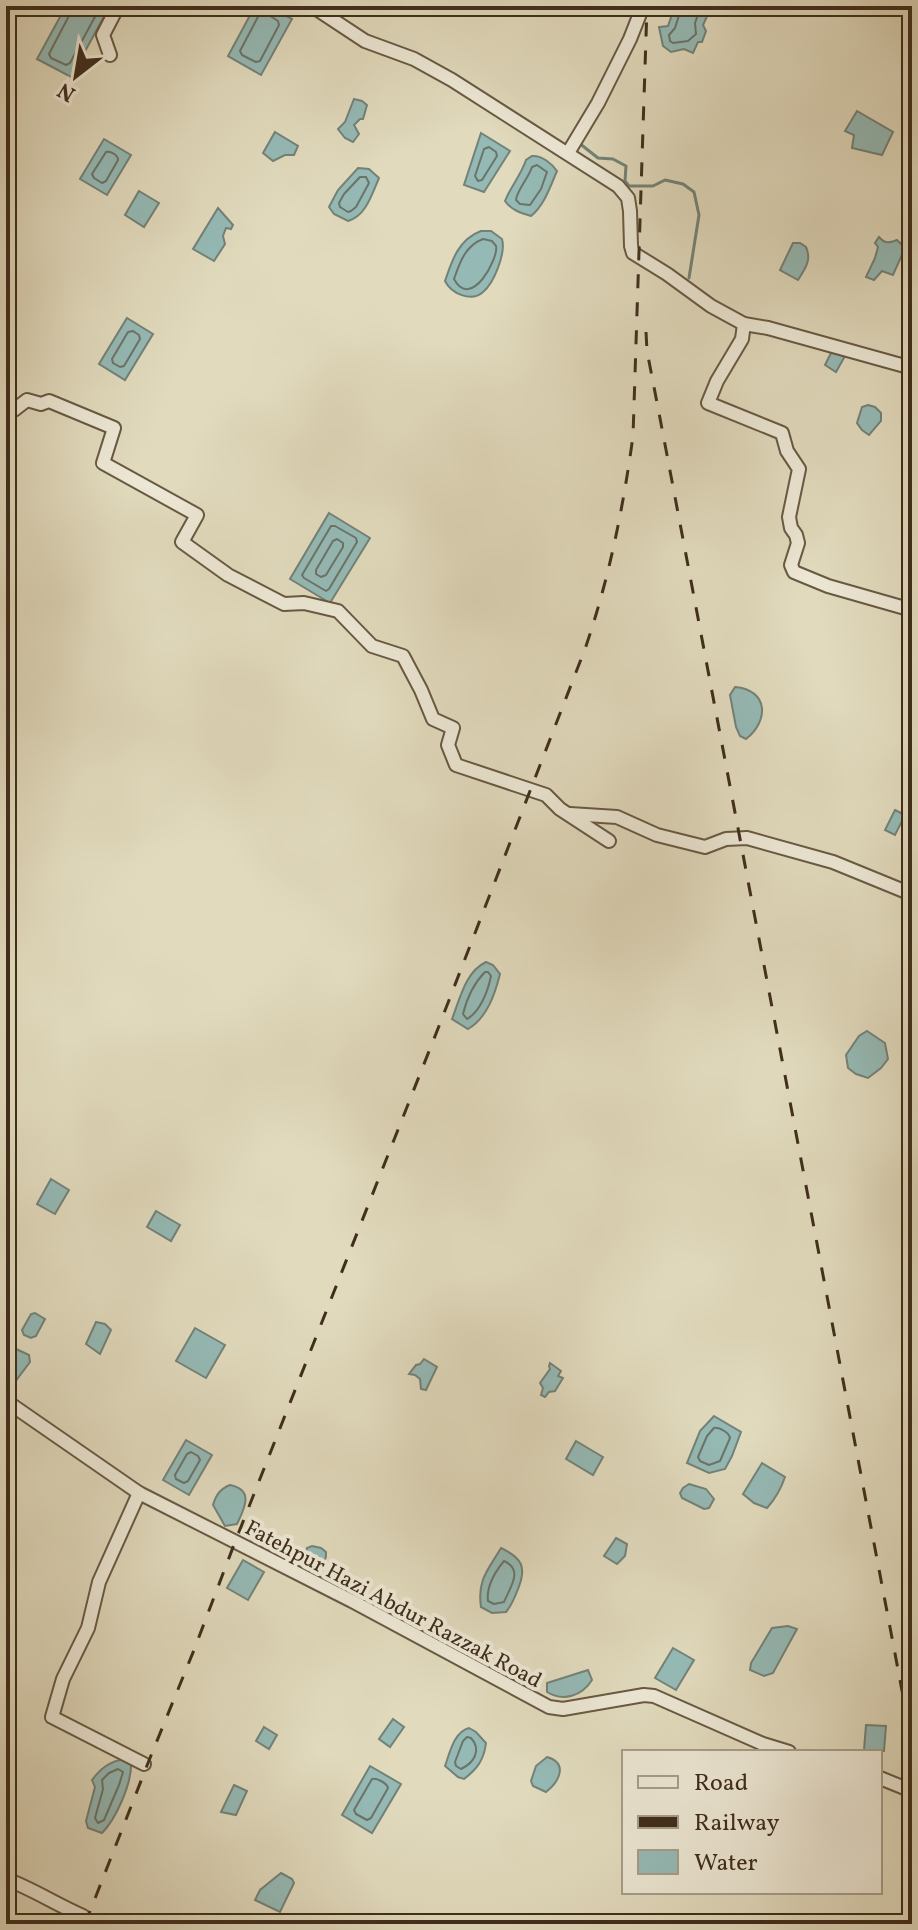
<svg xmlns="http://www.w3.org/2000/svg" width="918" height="1930" viewBox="0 0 918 1930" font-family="Vollkorn,serif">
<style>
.water{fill:#95bab6;stroke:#738278;stroke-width:2}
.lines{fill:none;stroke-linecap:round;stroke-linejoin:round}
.shore{stroke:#6a7469;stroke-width:2}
.stream{stroke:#738278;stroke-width:3}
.minor-casing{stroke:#685944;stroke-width:16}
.minor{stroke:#ece7d4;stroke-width:12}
.rail{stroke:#3f2e1c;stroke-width:3;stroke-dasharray:14 14;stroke-linecap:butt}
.labels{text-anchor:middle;stroke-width:8;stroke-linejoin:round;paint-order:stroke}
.street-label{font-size:22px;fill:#3f2e1c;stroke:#ece7d4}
</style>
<rect width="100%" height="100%" fill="#e1dabd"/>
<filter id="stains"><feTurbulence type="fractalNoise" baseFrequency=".0025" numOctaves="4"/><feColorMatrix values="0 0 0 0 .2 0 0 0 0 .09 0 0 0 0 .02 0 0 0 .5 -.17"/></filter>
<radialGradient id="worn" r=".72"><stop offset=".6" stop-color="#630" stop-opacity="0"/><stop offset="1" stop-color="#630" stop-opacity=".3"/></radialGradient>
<g class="water">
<polygon points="66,6 99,6 107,11 71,77 37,59"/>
<polygon points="255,6 268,6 292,19 261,75 228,56"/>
<polygon points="675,6 706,6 710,10 703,25 706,31 702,42 698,42 693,53 684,49 671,52 663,46 659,27 668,26"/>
<polygon points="354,99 362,101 367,105 363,119 360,119 354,125 359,134 353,142 345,138 338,129 345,122"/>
<polygon points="857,111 893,132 882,155 852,148 854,135 845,131"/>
<polygon points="275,132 298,146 294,155 285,155 273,161 263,153"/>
<polygon points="481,133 510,151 484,192 464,185"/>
<polygon points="104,139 131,155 107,195 80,179"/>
<path d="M532,156C542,155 552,164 557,171C550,187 544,206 531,216C521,213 511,210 505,201C511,186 521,175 526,160Z"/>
<path d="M358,168L369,169L379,178C372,194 366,216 348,221L334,214L329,207L338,190Z"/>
<polygon points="139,191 159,203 144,227 125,215"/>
<polygon points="218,208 233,225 231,229 226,228 223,236 225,244 214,261 193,249"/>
<path d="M481,231H491L502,239C506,253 494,283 483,292C471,303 451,293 445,281C452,260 459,239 481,231Z"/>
<path d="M879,237C885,244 889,243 897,240L905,248L893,275L882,271L874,280L866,277L875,258L878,247L875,243Z"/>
<path d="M793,243H800L806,247C812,260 805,269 798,280L780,270Z"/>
<polygon points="127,318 153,334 125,380 99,364"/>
<polygon points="833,349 845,353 845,356 836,372 825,365"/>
<polygon points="868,405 875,407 881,413 881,421 869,435 862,430 857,423 862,407"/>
<polygon points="329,513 370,538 330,603 290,579"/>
<path d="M735,687C769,690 769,721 746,739L740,736L736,727L730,695Z"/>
<polygon points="895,810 905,815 895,835 885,830"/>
<path d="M486,962L493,965L500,974C495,994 487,1018 468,1029L452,1019C460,999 465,972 486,962Z"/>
<polygon points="867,1031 885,1043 888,1059 881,1068 868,1078 856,1074 848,1068 846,1055 859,1036"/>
<polygon points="51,1179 69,1190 55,1214 37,1204"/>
<polygon points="156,1211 180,1225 171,1241 147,1227"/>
<polygon points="35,1313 45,1319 36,1336 31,1338 24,1335 22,1330 31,1314"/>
<polygon points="96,1322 105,1324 111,1330 100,1354 86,1344"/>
<polygon points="195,1328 225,1345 206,1378 176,1361"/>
<path d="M14,1348L29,1355L30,1362L15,1382L6,1377C6,1366 4,1356 14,1348Z"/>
<polygon points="424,1359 437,1367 426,1390 421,1389 420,1379 415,1375 409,1374 416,1365 420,1364"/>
<polygon points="550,1363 561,1371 558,1376 563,1378 555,1391 549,1392 545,1397 541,1395 543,1388 540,1383 550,1369 549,1366"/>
<polygon points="714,1416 741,1432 732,1456 725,1469 709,1473 687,1463 700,1431"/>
<polygon points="186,1440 212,1455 189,1495 163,1480"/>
<polygon points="576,1441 603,1457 593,1475 566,1459"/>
<path d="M762,1463L785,1477C781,1489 776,1498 767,1508L754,1503L743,1494Z"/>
<polygon points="689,1484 706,1489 714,1499 709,1508 704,1509 682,1498 680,1493 683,1488"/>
<path d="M230,1485C255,1490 244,1509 237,1524L225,1526L213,1505C216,1495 220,1489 230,1485Z"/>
<polygon points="616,1538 627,1544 625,1556 617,1564 604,1556"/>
<path d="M312,1546L321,1548L326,1552C327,1560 322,1567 316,1572L304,1565L302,1561L307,1548Z"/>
<path d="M501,1548C522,1558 527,1567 518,1589C515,1597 512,1605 506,1612L492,1613L481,1607C477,1580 488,1570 501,1548Z"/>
<polygon points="243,1560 264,1572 248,1600 227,1588"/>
<polygon points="788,1626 797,1629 773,1673 764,1676 750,1670 751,1663 772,1628"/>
<polygon points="673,1648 694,1660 676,1690 655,1678"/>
<path d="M588,1670L592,1680C582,1696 563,1702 547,1692V1683Z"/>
<polygon points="393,1719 404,1727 390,1747 379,1739"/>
<polygon points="866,1725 886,1726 884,1751 864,1750"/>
<polygon points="264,1727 277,1735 269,1749 256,1741"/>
<path d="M469,1728L476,1732L486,1743C484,1760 477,1769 464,1779L458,1777L445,1766C450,1752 454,1732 469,1728Z"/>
<path d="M547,1757C568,1763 560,1781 546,1792L533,1786L531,1781L536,1766Z"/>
<path d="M125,1759L131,1763C132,1783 116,1819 102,1833L88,1828L86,1821L95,1787L92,1780C101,1768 110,1761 125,1759Z"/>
<polygon points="370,1766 401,1784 372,1833 342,1815"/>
<polygon points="234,1785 247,1791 236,1815 221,1812"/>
<polygon points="281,1873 292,1879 294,1883 280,1912 255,1900 260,1890"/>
</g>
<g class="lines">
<g class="shore">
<polyline points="72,6 71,12 49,54 51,58 66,65 70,63 97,13 97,6"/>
<polyline points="682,6 675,28 669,35 670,41 673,43 688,41 696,34 695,23 701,6"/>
<polygon points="264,12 278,21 279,25 260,61 256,62 242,55 240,51 260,13"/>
<polygon points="489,147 496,152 497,156 482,180 478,181 475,176 484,149"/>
<path d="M106,152C111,151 118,155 118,160L106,181L102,183L94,178L92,174Z"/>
<path d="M537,165L547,172L541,189L530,205L520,204L516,200C517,190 528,179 532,167Z"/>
<polygon points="360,177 366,177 369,183 356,207 351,211 348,212 340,207 339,203 344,194"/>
<path d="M483,239L492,241C493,243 495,244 496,246C499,258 471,311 454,279C460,262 465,246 483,239Z"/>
<polygon points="133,331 139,335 140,339 124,366 120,367 113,363 112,359 128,332"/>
<polygon points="331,526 335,526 356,538 357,542 329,589 326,591 304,578 302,575"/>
<polygon points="337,539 343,543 343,547 326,575 321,577 316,574 316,570 333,541"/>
<path d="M485,972H488L491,976C488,991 480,1012 467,1019L463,1014C467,998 473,984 485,972Z"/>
<path d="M714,1428C720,1427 729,1433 730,1438L720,1461L709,1465L700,1461L698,1457L707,1436Z"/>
<polygon points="191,1452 198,1456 200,1460 188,1481 184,1483 176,1479 175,1475 187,1454"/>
<path d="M504,1561C524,1570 510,1587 504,1602L494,1604L488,1601C486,1586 495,1572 504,1561Z"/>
<path d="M467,1737L471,1738C482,1750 474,1763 461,1769L456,1766L455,1762L463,1741Z"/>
<polygon points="118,1769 123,1772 119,1785 104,1820 98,1823 95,1818 103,1789 102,1780 109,1773"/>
<path d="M372,1779C377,1778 387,1783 388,1788L371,1818L367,1820L356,1814L354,1810Z"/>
</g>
<polyline class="stream" points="579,143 598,158 613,159 626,166 625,181 629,186 653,186 665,180 683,184 694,192 699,215 689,278"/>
<g class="minor-casing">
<g id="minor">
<polyline points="312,6 365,41 414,59 452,80 618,186 628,198 630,211 631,246 633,253 667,274 711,306 744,324 768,328 912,368"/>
<polyline points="110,55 103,35 118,6"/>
<polyline points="568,153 598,103 630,39 643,6"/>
<polyline points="744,324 742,339 717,381 708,403 782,433 787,451 799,469 789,517 791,528 796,535 798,543 791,565 794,572 828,586 912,610"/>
<polyline points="6,407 14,410 27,400 41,404 49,401 114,428 103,463 197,515 182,542 228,575 284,604 304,603 338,611 372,646 403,656 421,690 433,719 453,728 448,745 456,765 546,795 560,809 609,841"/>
<polyline points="570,814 617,817 657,835 705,847 726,839 747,838 833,862 904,891 912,897"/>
<polyline points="6,1401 139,1493 352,1601 549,1707 563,1709 644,1695 654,1696 763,1744 789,1752"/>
<polyline points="139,1493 99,1582 88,1628 63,1679 52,1717 144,1764"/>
<polyline points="880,1778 912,1791"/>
<path d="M6,1879C33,1889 57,1905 83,1916"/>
</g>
</g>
<use href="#minor" class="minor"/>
<g class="rail">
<polyline points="646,332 647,351 659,413 912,1743"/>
<path d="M85,1924L150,1758L194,1650L235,1542L439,1026L585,649C609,579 623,509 633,436L647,6"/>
</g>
</g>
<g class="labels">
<g class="street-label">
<text transform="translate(394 1603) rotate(28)" y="8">Fatehpur Hazi Abdur Razzak Road</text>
</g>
</g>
<rect width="918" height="1930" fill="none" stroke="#e1dabd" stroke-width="32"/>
<rect x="8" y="8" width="902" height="1914" fill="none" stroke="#3f2e1c" stroke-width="4"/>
<rect x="16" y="16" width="886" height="1898" fill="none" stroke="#3f2e1c" stroke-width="2"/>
<rect x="622" y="1750" width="260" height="144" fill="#ece7d4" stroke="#a79d8a" stroke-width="2"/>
<rect x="638" y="1776" width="40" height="12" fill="#ece7d4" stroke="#a79d8a" stroke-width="2"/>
<text x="694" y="1790" font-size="24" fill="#3f2e1c">Road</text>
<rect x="638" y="1816" width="40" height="12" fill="#3f2e1c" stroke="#a79d8a" stroke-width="2"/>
<text x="694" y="1830" font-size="24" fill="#3f2e1c">Railway</text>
<rect x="638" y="1850" width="40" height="24" fill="#95bab6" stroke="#a79d8a" stroke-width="2"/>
<text x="694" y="1870" font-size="24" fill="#3f2e1c">Water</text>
<g transform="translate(76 76) rotate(211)" stroke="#ece7d4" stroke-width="6" paint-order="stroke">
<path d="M0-6L14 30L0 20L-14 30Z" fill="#3f2e1c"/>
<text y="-12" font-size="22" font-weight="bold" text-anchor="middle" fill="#3f2e1c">N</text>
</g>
<rect width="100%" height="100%" filter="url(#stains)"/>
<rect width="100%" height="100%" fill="url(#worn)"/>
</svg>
